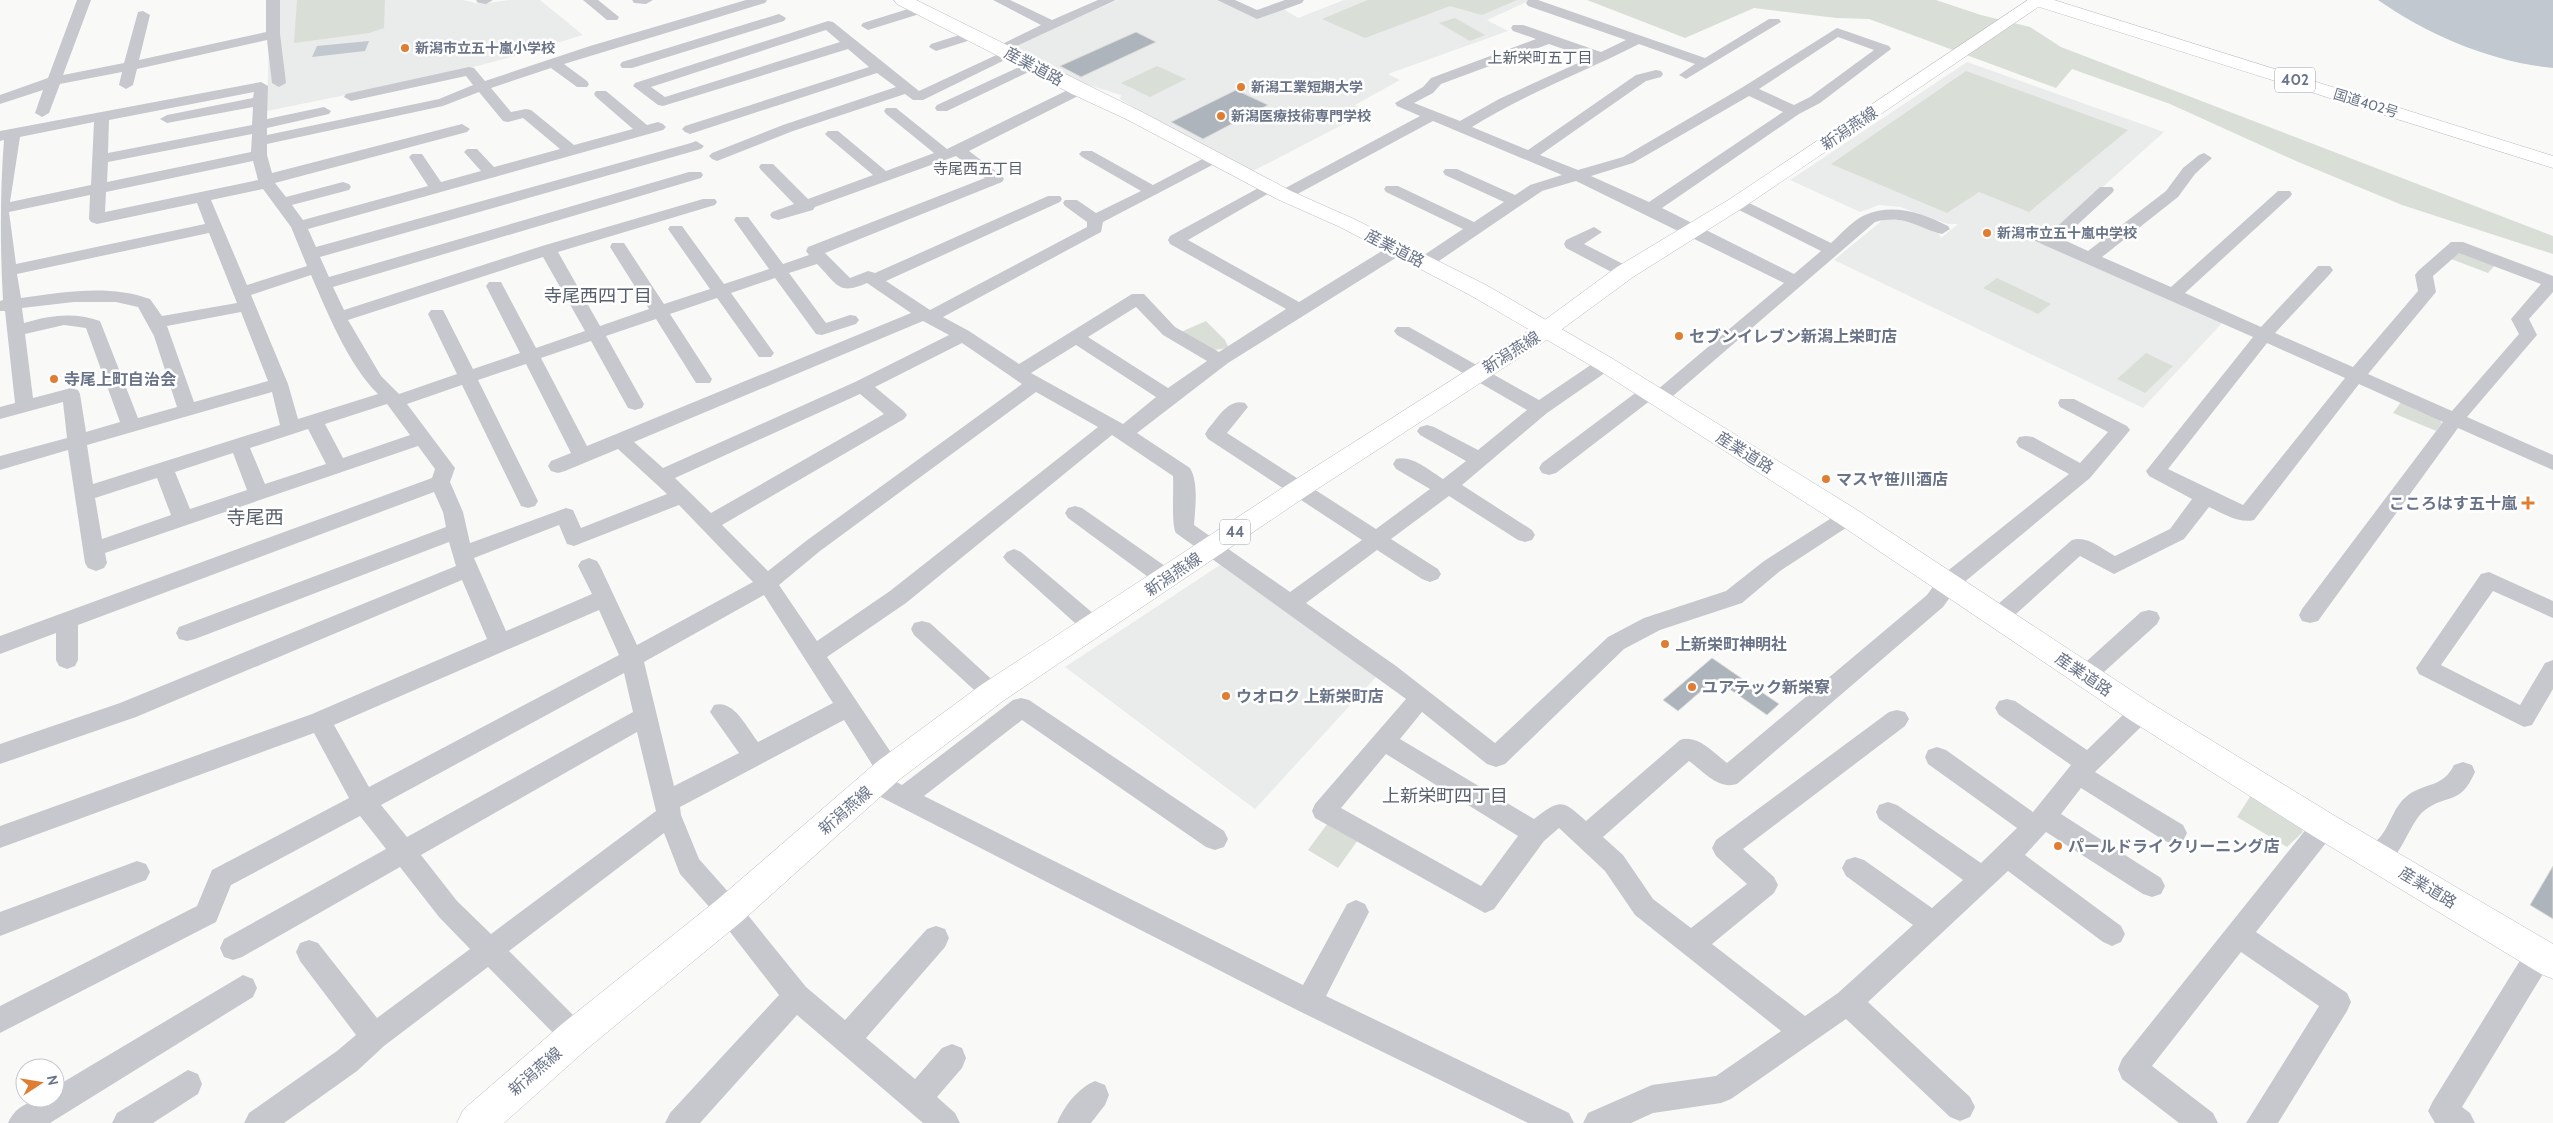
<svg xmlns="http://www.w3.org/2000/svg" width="2553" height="1123" viewBox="0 0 2553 1123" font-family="Cabin,'Noto Sans JP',sans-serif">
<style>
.built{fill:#eaebeb}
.green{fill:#d9dfd7}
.water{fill:#c2c8cf}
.building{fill:#aeb4bc;stroke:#dbdcda}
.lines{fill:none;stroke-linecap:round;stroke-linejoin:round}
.secondary-casing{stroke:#b8bbc2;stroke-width:1}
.primary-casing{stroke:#b7babf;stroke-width:1}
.highway-casing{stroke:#b7b9be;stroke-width:1}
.street{fill:#c6c8cd;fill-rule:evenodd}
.secondary{fill:#fff;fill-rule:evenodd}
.primary{fill:#fff;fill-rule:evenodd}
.highway{fill:#fff;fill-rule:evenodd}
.poi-dot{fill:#df7e33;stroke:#fff;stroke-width:2}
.labels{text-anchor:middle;stroke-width:5;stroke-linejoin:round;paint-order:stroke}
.far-poi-label{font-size:14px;font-weight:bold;fill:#6a7488;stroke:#fff;text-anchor:start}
.far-street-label{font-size:14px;fill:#6a7488;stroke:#fff}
.far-neighbourhood-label{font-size:15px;fill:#585f6d;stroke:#fff}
.shield{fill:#fff;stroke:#979eac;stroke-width:1}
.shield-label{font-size:15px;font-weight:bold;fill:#6a7488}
.street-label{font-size:16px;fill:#6a7488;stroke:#fff}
.poi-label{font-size:16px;font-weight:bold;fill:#6a7488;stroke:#fff;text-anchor:start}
.neighbourhood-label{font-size:18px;fill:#585f6d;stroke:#fff}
.quarter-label{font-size:19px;fill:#585f6d;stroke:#fff}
</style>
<rect width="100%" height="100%" fill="#f9faf8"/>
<g class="built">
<polygon points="279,0 463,0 480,4 509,0 540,0 583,35 508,58 434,77 267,111 269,37"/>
<polygon points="1118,0 1216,0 1257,18 1282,8 1298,18 1344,0 1531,0 1487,20 1508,31 1388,74 1400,80 1355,105 1367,112 1251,172 1140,111 1120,99 1121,95 1085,84 1013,46"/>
<polygon points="1967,62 2164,132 2049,235 2028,226 2022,230 2223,322 2143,408 1834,260 1884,219 1899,217 1938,232 1941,238 1958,224 1948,224 1900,207 1879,205 1860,212 1790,180"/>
<polygon points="1220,565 1377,676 1255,809 1065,667"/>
</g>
<g class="green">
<polygon points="297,0 385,0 384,28 369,33 294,43"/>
<polygon points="1368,0 1517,0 1482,15 1450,6 1365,38 1322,19"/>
<polygon points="1587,0 1936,0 1981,15 2030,27 2061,47 2553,236 2553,254 2402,205 2296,161 2170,104 2072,69 2056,88 1869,19 1836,18 1754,8 1685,38"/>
<polygon points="1455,18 1485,35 1470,41 1439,23"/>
<polygon points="1157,66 1186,79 1150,97 1121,83"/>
<polygon points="1966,71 2128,130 2029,212 1979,192 1947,213 1831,164"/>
<polygon points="2457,253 2465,253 2495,265 2488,273 2451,259"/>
<polygon points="1997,278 2051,304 2038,314 1983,288"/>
<polygon points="1206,321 1225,340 1229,348 1214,350 1181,332"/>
<polygon points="2146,353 2173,366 2145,393 2117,379"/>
<polygon points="2401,402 2437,417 2442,423 2436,431 2393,413"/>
<polygon points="2253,792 2297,819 2303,832 2287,847 2237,817"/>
<polygon points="1328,823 1360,837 1338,868 1308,850"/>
</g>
<g class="water">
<path d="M2378,0H2553V68C2491,62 2428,35 2378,0Z"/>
<polygon points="369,41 365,51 312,57 317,46"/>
</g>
<g class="building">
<polygon points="1136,32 1156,42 1081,77 1060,66"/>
<polygon points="1236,90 1268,105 1203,139 1171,122"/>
<polygon points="1712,658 1779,704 1767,715 1715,679 1678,711 1663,700"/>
<polygon points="2553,866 2553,919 2530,905"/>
</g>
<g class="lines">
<g class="secondary-casing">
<polygon id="secondary" points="894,0 916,0 1142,112 1291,191 1354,219 1486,285 1613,359 1857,510 2152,704 2335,816 2553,944 2553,979 2541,974 2313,836 2130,720 1839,524 1597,369 1470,295 1340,227 1277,199 1128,120 1072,94 897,4"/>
</g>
<g class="primary-casing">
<polygon id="primary" points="2028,0 2047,1 1744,207 1633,277 1554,335 1308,495 1003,701 900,779 741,922 588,1048 504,1123 457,1123 463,1110 562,1024 717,900 878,761 981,685 1290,483 1538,325 1617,267 1730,199"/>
</g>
<g class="highway-casing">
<polygon id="highway" points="2027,0 2054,0 2553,156 2553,168 2030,4"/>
</g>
<g class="street">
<polygon points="77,0 91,0 63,75 124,63 138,12 143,11 150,15 139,60 266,32 266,0 280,0 280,34 286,83 279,87 272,83 267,40 137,69 133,85 126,89 119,85 122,72 60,84 49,113 42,117 35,113 43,90 0,104 0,95 48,78"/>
<polygon points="476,0 493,0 486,4 478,3"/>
<polygon points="583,0 598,0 619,17 617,20 607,20"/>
<polygon points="632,0 653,0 646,4 634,3"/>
<path d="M746,0H767L765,3L564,64L587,81L589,84L587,87H577L551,68L491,88L511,112L526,109L531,110L574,145L633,129L596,97L594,94L596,91H606L647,125L658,122L663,124L666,127L663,130L308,229L316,247L691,143L696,141L704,146L701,149L320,257L329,277L689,172H701L703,175L701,178L333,287L344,310L542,246L703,199H715L717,202L715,205L558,252L600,326L649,309L610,247L612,243H624L664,304L710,289L668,229L670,226H682L724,284L769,269L734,220L736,217H748L783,264L809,255L806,251L808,247L985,178L956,156L815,207L813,210L778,220L772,218L770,215L772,212L794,204L761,170L759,167L761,164H773L808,199L873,175L828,137L825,134L828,131H838L886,171L934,153L886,114L884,111L886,108H896L947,149L1074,87H1084L1086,90L1084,93L969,151L1002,176L1004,179L1002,182L825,253L850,278L868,271L875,273L1048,196H1060L1062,199L1060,202L886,281L930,310L1087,227V222L1065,206L1063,203L1065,200H1077L1096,213L1141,191L1082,157L1079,154L1082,151H1092L1153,185L1210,155H1220L1223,158L1220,161L1103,222L1101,232L943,317L969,331L1019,364L1132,294H1144L1175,327L1219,352L1286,309L1170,244L1168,240L1170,236L1264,185H1276L1278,188L1188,240L1299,302L1390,246H1402L1404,250L1402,254L1228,363L1137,433L1190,468C1199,483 1195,509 1194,525L1290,592L1362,540L1208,439L1205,434L1208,429C1218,418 1228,398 1245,403L1248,407L1227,433L1376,529L1430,489L1396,469L1393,464L1396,459C1412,455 1430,471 1443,479L1466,461L1420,435L1417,431L1420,427L1427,425L1434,427L1478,450L1527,410L1397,335L1394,331L1397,327H1409L1539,400L1598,360H1612L1614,364L1612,368L1547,413L1462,485L1532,530L1535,535L1532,540L1525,542L1518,540L1449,496L1391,539L1438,569L1441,574L1438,579L1430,582L1422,579L1377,550L1306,603L1396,666L1495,743L1608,637L1644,618L1726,591L1764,561L1841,512L1848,510L1855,512L1858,517L1855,522L1780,571L1742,603L1660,630L1624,649L1505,764L1496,767L1487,764L1422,712L1400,739L1534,819C1560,799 1562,799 1586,821L1680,740C1697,734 1714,753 1727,763L1927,595L1940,577L2069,474L2019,447L2016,442L2019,437L2026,436L2033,437L2080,463L2108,432L2060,407L2058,403L2060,399H2074L2127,426L2130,430L2090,478L1956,589L1943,607L1737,784C1718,790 1703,771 1689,761L1603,837L1623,855L1653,899L1691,928L1747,884L1716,856L1712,848L1716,840L1889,712L1897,710L1905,712L1909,719L1905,726L1743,849L1774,877L1778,885L1774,893L1712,944L1805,1016L1838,993L1913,925L1846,876L1842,868L1846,860L1855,857L1864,860L1932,908L1963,880L1879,819L1876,812L1879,805L1888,802L1897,805L1981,863L2017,828L1928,764L1925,757L1928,750L1937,747L1946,750L2033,812L2071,765L1999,715L1995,708L1999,701L2007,699L2015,701L2087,750L2133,705L2141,703L2149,705L2153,712L2149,719L2095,772L2183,825L2187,833L2183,841L2174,844L2165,841L2081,788L2061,814L2161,878L2165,886L2161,894L2152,897L2143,894L2046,832L2025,855L2121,926L2125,934L2121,942L2112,946L2103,942L2008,871L1868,1002L1970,1097L1975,1107L1970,1117L1960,1121L1950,1117L1846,1019L1731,1099L1721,1103L1653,1113L1631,1123H1583L1588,1113L1652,1085L1716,1076L1781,1031L1635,915L1605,871L1559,828L1544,841L1494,909L1485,913L1315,818L1312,811L1315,804L1406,699L1176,533C1171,526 1174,488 1173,476L1112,435L906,603L827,657L898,763L901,770L898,777L891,779L902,785L1013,700L1021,698L1029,700L1224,831L1228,839L1224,847L1215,850L1206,847L1022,720L924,796L1303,985L1347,904L1356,900L1365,904L1369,912L1326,996L1569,1113L1574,1123H1528L1299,1011L867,790L864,783L867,776L878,774L844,720L680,807L681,815L699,859L738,903L806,987L845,1020L927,929L936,926L945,929L949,938L945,947L866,1038L915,1079L942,1048L952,1044L962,1048L966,1058L962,1068L937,1097L955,1113L960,1123H923L797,1015L700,1123H665L670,1113L779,995L720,919L680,874L664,833L509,951L585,1027L589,1036L585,1045L575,1049L565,1045L488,967L384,1046L357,1071L284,1123H244L249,1113L337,1051L356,1035L300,961L296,952L300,943L309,940L318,943L377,1018L470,949L439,917L400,867L242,957L233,960L224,957L220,948L224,939L386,849L360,816L231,885L216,922L0,1033V1006L197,906L212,870L349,798L314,733L0,848V826L312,714L487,639L462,580L136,717L0,764V744L120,703L456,566L449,542L195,639L187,641L179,639L176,633L179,627L446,527L443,512L434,492L78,625V660L75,666L67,669L59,666L56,660V633L0,654V636L432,478L435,469L418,446L105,553L107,563L104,568L96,571L88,568L85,563L68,450L0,470V456L67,438L63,402L0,419V407L15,403L5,311H0V301L3,300C0,248 0,191 4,140L0,141V131L261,82L268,86L267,119L324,107L331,111L329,114L267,128V135L439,99L473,85L466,76L351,101L344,97L346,94L469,67L474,68L485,81L590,46ZM254,92L253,98L167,115L160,119L167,123L253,107L252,125L108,153L109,120ZM479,92L503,121L508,122L523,118L560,149L494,167L477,149H467L464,152L481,171L441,182L422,154H412L409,157L428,186L303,220L292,205L349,190L351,187L349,184L343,182L286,197L275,183L467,132L470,129L462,124L272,173L267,155V144L443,106ZM94,122L91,185L10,202L20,137ZM252,134L251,152L107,182L108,162ZM253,161L258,180L105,212L106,192ZM263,189L291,227L307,266L247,285L211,200ZM90,195L89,219L91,222L97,224L197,203L205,224L16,264L9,212ZM209,233L237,303L162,316L150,299C110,284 62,292 21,298L17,274ZM543,257L585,331L536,348L501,282H489L486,286L520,353L473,369L443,310H431L428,314L457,374L399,394L381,376L348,320ZM817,264C837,284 838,296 867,283L911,313L587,446L541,358L591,341L628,408L635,410L642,408L644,404L606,336L656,319L696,383H710L712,379L670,314L717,298L759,357H771L774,353L731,293L775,278L816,334L822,335L856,324L859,320L856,316L850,315L826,323L789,273ZM311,275C327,312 349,366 378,394L298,419L288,384L251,295ZM74,302H116L138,307L154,336L177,407L138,418L100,321C74,312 51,315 24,323L22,308ZM1136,307L1163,335L1207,361L1168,388L1088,337ZM241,312L268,381L194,402L167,326ZM923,321L949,335L855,382L663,468L634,442ZM64,325L86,328L120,422L86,432L80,394L78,390L71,388L33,398L25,334ZM962,343L1022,384L806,541L768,571L722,525L904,419L907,415L904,411L875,387ZM1076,345L1156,397L1123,424L1031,373ZM526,364L571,453L551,461L548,466L551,471L558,473L565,471L618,449L667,494L581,528L573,510L566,508L470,543L463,512L450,482L455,468L407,404L462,385L521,506L528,508L535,506L538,501L478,380ZM272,392L280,425L93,484L87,445ZM1036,392L1098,427L890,591L817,641L779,585L820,551ZM860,394L884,414L711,513L675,478ZM387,404L410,435L343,458L325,424ZM308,429L326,464L265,484L250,448ZM233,453L247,490L190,509L175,472ZM157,478L171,515L102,539L95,498ZM679,505L753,582L637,645L600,566L597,561L589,558L581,561L578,566L592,594L506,631L474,558L559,525L567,544L574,546ZM764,595L833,703L758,742C747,728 734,699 714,705L710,712L739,753L674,786L644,662ZM599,610L619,655L369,787L334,725ZM624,673L633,712L407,837L381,805ZM637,732L656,811L491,934L457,901L421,855ZM1386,754L1518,836L1481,886L1341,808Z"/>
<path d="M993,0H1010L1052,20L1098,0H1116L1006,51H1015L1017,54L923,100H913L905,94L793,131L717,161L712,159L709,156L712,153L783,125L896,87L877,73L690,134L685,132L682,129L685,126L869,67L848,49L663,106L658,105L633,86L635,83L828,21L833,22L919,91L1005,51H996L994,48L1041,25ZM826,30L840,42L665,97L651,87Z"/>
<polygon points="1217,0 1235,0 1257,10 1285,0 1304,0 1302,3 1257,19"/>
<path d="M1528,0H1538L1705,58L1769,19H1779L1781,22L1686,79L1679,75L1695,64L1639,44C1584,72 1525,94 1472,127L1528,150L1636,75L1656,70L1661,71L1663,74L1661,77L1646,81L1540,155L1578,170L1623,157L1743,87L1837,28L1889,46L1891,49L1820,103L1799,114L1662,208L1794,274L1821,251L1731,206L1729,203L1731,200H1743L1831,243C1841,234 1853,220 1865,215C1893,203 1922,213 1948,226L1950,229L1942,234C1915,227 1905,214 1875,222L1666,402L1659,404L1651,400L1556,473L1549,475L1542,473L1539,468L1542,463L1642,388L1649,386L1657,390L1784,283L1576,181L1542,191L1430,267H1418L1416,263L1418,259L1463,229L1386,192L1384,189L1386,186H1398L1474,222L1504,202L1445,175L1443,172L1445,169H1457L1515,195L1530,185L1562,175L1433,121L1290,198L1284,200L1276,195L1278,192L1420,116L1397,106L1395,103L1423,87L1431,78L1536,39L1513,31L1511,28L1513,25H1523L1601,52L1626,40L1528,6L1526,3ZM1838,37L1874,50L1810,97L1794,105L1759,89ZM1549,44L1589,58L1499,99L1460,121L1414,103L1433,93L1441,84ZM1749,96L1783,112L1649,202L1591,176L1633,163Z"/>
<polygon points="921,5 928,9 926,12 868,30 861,26 863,23"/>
<polygon points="779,14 786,18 784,21 632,68 622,68 620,65 622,62"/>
<polygon points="972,31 979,35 977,38 936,51 929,47 931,44"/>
<polygon points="1032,61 1039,65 1037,68 947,111 937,111 935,108 937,105"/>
<path d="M2204,153L2212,158L2195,174L2178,197L2102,257L2171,287L2278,191H2290L2292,194L2290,197L2185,293L2261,327L2318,266H2330L2333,270L2330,274L2275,333L2353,367L2418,291L2415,275L2418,271L2451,242H2463L2553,276V292L2529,319L2537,335L2467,417L2553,455V470L2458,428L2318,621L2310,623L2302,621L2299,615L2302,609L2443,422L2359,384L2254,520C2239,524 2222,513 2209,507L2184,539L2114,574L2080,556L2006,623L1998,625L1990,623L1987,617L1990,611L2072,540C2087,535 2102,549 2115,556L2170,529L2192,499L2149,476L2146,471L2253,337L2044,245L2023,235L2021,231L2029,226L2049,234L2100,187H2112L2114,190L2112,193L2062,239L2088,251L2166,191L2183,168L2199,155ZM2459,253L2541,284L2511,319L2519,334L2452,411L2368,374L2436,292L2433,276ZM2267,343L2345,378L2243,505L2168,469Z"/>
<polygon points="1594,227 1602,232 1584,244 1631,268 1634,272 1631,276 1619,276 1566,248 1564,244 1566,240"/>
<polygon points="1075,506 1082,508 1175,573 1178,579 1175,585 1167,587 1159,585 1068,518 1065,513 1068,508"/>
<polygon points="1014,549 1021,552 1101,620 1104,626 1101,632 1093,634 1085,632 1007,562 1003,557 1007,552"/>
<polygon points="2489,572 2553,601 2553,618 2493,591 2441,665 2520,705 2545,663 2553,660 2553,689 2532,725 2524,727 2419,674 2416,668 2481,574"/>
<polygon points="2149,610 2157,612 2160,618 2157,624 2094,681 2086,684 2078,681 2075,675 2078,669 2141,612"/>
<polygon points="922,621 930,623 1000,687 1004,693 1000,699 992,702 984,699 914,635 911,629 914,623"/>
<path d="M2463,762L2472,765L2475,772C2460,806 2448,793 2425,810C2405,825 2400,876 2367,864L2363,856C2368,847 2375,843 2381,836C2391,823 2394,806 2407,796C2425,782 2443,788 2454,765Z"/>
<polygon points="2324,815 2333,818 2337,826 2333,834 2256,932 2347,993 2351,1002 2347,1011 2278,1123 2246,1123 2319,1006 2241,952 2152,1066 2213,1113 2218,1123 2179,1123 2122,1079 2118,1069 2122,1059 2315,818"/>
<polygon points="137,861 146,864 150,872 146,880 0,936 0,912"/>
<polygon points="2539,943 2549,946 2552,955 2549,964 2462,1107 2470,1113 2475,1123 2435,1123 2428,1111 2433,1101 2529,946"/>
<path d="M243,975L253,979L257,988L253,997L50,1123H8C16,1104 36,1098 55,1098V1087Z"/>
<polygon points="188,1070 198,1074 202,1084 198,1094 153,1123 112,1123 117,1113"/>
<path d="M1095,1081L1105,1085L1109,1095L1105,1105L1091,1123H1057C1064,1106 1078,1088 1095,1081Z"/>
</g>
<use href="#secondary" class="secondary"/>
<use href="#primary" class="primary"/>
<use href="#highway" class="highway"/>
</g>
<g class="poi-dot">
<circle cx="405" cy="48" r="5"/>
<circle cx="1241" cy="87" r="5"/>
<circle cx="1221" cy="116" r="5"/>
<circle cx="1987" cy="233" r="5"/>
<circle cx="1679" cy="336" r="5"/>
<circle cx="54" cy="379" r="5"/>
<circle cx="1826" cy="479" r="5"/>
<path d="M2525.5 495.5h5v5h5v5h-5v5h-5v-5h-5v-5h5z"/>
<circle cx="1665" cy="644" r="5"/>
<circle cx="1692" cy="687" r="5"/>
<circle cx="1226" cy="696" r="5"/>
<circle cx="2058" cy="846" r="5"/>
</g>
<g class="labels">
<g class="far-poi-label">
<text x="415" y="53">新潟市立五十嵐小学校</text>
<text x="1251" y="92">新潟工業短期大学</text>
<text x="1231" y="121">新潟医療技術専門学校</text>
<text x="1997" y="238">新潟市立五十嵐中学校</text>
</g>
<g class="far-street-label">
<text transform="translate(2366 103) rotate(17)" y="5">国道402号</text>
</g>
<g class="far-neighbourhood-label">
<text x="1540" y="63">上新栄町五丁目</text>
<text x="978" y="174">寺尾西五丁目</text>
</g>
<g class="shield">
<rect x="2275" y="67.5" width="40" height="25" rx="4"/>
<rect x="1220" y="519.5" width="30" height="25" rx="4"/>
</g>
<g class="shield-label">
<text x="2295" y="85">402</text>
<text x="1235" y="537">44</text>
</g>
<g class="street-label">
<text transform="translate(1034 66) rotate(28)" y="6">産業道路</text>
<text transform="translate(1849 128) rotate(-34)" y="6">新潟燕線</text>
<text transform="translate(1395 248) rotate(27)" y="6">産業道路</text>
<text transform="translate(1511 352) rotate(-32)" y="6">新潟燕線</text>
<text transform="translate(1745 452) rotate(32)" y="6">産業道路</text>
<text transform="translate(1173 574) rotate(-34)" y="6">新潟燕線</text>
<text transform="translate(2084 674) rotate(34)" y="6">産業道路</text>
<text transform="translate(845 810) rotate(-41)" y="6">新潟燕線</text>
<text transform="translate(2428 887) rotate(31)" y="6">産業道路</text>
<text transform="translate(535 1071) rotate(-41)" y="6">新潟燕線</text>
</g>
<g class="poi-label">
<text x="1689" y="342">セブンイレブン新潟上栄町店</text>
<text x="64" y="385">寺尾上町自治会</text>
<text x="1836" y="485">マスヤ笹川酒店</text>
<text x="2517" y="509" text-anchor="end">こころはす五十嵐</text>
<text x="1675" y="650">上新栄町神明社</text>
<text x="1702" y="693">ユアテック新栄寮</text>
<text x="1236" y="702">ウオロク 上新栄町店</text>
<text x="2068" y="852">パールドライ クリーニング店</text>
</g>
<g class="neighbourhood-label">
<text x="598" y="302">寺尾西四丁目</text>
<text x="1445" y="802">上新栄町四丁目</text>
</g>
<g class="quarter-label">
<text x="255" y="524">寺尾西</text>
</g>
</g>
<g transform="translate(40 1083) rotate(78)"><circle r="24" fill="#ffffff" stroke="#c3c7cf"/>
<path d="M0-4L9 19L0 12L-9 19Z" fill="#df7e33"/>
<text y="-8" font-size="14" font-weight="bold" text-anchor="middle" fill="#6a7488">N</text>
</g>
</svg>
